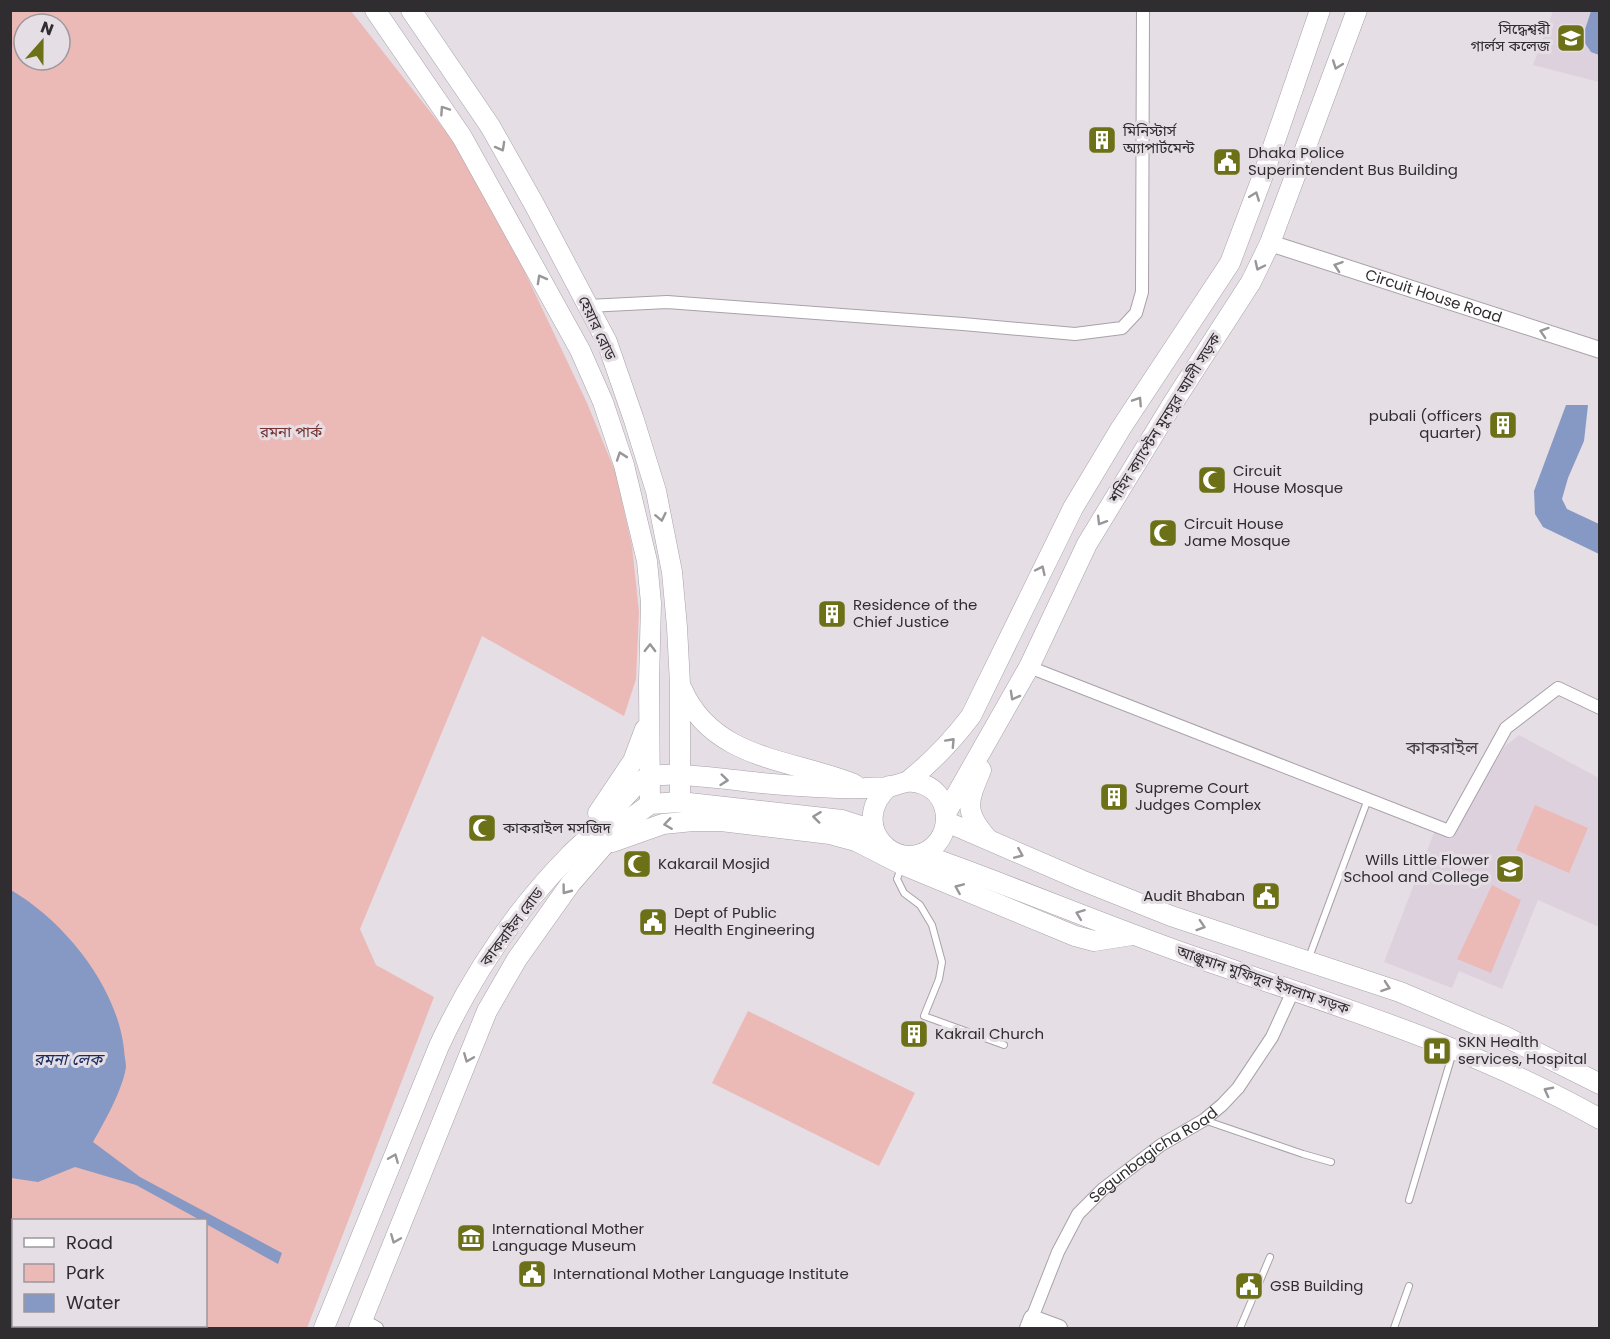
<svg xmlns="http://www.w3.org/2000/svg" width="1610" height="1339" viewBox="0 0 1610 1339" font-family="Poppins,'Noto Sans Bengali',sans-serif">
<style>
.built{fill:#ded1de}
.green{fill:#ecbab6;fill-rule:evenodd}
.water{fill:#8699c4}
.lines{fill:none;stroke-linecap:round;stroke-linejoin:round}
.service-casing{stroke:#a8a2a8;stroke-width:8}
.minor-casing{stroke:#a8a2a8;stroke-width:14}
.tertiary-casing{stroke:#a8a2a8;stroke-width:18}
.primary-casing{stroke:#a8a2a8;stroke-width:21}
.service{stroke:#fff;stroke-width:6}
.minor{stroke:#fff;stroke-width:12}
.tertiary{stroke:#fff;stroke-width:16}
.primary{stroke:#fff;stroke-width:20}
.oneway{stroke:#989698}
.labels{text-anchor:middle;stroke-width:6;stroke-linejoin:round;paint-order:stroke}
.poi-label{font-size:15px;fill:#302d30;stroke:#e5dee5;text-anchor:start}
.street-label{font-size:15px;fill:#302d30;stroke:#e5dee5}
.park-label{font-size:15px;fill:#75312f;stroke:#e5dee5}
.water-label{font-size:16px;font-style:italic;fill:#192c61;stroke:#e5dee5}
.quarter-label{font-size:18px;fill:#453f45;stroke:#e5dee5}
</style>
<rect width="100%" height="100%" fill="#e5dee5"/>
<g class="built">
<polygon points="1553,11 1599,11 1599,82 1533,65"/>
<polygon points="1519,735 1599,778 1599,927 1538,900 1502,989 1459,971 1452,988 1384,962 1435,830 1452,837 1504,747"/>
</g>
<g class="green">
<path d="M10,11H351L454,142L513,247L587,403L615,471L632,546L639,612L636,679L624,716L482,636L360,929L376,965L434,997L307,1328H11ZM24,24H60V60H24ZM14,1220H206V1326H14Z"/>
<polygon points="1535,805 1588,828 1569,873 1516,850"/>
<polygon points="1492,885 1521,900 1491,973 1457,959"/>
<polygon points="748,1011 915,1093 879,1166 712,1083"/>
</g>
<g class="water">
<polygon points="1591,11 1599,11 1599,55 1591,52 1582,39"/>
<polygon points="1566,405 1588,405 1584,441 1568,478 1562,499 1567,509 1599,524 1599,554 1543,527 1535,514 1534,491"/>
<path d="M11,890C64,921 117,986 124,1049C124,1054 126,1062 126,1067C123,1089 104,1123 93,1142L140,1177L282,1253L278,1264L206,1224V1220H200L136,1185L75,1167L38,1182L11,1178Z"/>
</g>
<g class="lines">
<g class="service-casing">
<g id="service">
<polyline points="901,868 897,879 904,893 920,905 932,925 942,962 939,979 924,1016 1004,1045"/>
<polyline points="1308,960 1368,799"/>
<polyline points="1204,1120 1303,1154 1331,1162"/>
<polyline points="1409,1200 1453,1052"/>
<polyline points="1240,1328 1270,1257"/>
<polyline points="1394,1328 1409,1286"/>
</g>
</g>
<g class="minor-casing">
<g id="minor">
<polyline points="588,306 667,302 963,324 1075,334 1122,328 1136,313 1142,292 1143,10"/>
<polyline points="1029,667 1449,831 1506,728 1558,688 1600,708"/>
<path id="s1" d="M1032,1318L1058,1252L1078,1214L1103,1189L1161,1145L1204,1120L1222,1105L1238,1088L1272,1037L1293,991"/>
<polyline points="363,1320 377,1328"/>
</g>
</g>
<g class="tertiary-casing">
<g id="tertiary">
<path id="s2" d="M1270,243L1600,350"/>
<polyline points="1028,1328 1032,1318 1059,1328"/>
</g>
</g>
<g class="primary-casing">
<g id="primary">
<polyline points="375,10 462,137 580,350 603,402 624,465 647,561 651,603 649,682 650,804"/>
<polyline points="411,10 490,126 534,204 607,342 634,420 656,491 672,572 677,627 680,684 680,802"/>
<path d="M682,689C713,760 791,759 854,784"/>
<path d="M981,770C968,801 963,811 987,838"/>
<path d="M908,781C932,762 952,741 971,716L1073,508L1121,428L1230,263L1265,170L1320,10"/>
<polyline points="598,813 633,761 645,729"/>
<polyline points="946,813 1029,667 1087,544 1173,403 1251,282 1270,243 1357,10"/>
<polyline points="947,822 1081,880 1171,916 1400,992 1504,1036 1600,1084"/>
<polyline points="612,842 663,824 693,821 721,821 830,834 856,841 901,864 1075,936 1094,941 1132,935"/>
<path d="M921,854C1012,886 1101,924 1192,956C1331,1004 1471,1046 1600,1119"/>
<path d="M324,1328L439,1046C472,975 514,912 569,856C579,845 592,836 602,825C613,812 633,782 649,777C668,770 738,781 762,783C797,786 831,789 866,788C873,787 881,788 888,787C899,785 907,779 919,783C948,790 955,828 933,847C897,877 846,825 889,786"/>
<polyline points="359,1328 487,1011 517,959 571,883 604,845 634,816 650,804 680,802 842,820 873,830"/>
</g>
</g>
<use href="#service" class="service"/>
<use href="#minor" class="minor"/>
<use href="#tertiary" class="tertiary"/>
<use href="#primary" class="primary"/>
</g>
<defs><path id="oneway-chevron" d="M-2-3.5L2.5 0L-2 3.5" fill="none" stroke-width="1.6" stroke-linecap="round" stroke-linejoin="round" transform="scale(1.5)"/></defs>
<g class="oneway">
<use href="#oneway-chevron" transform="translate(1337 65) rotate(110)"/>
<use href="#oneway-chevron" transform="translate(444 110) rotate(-124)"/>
<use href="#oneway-chevron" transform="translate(501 147) rotate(61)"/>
<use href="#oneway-chevron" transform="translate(1255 196) rotate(-69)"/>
<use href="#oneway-chevron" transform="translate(1259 266) rotate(115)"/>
<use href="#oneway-chevron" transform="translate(1338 266) rotate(-161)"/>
<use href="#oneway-chevron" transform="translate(541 279) rotate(-119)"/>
<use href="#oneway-chevron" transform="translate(1544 332) rotate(-162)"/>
<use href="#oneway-chevron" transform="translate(1138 401) rotate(-57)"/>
<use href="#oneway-chevron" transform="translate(621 456) rotate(-109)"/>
<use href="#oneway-chevron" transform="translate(661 517) rotate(78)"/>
<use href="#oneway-chevron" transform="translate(1101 521) rotate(121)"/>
<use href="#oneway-chevron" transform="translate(1041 570) rotate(-65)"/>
<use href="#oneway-chevron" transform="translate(650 648) rotate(-89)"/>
<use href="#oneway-chevron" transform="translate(1014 696) rotate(119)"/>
<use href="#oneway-chevron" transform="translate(951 742) rotate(-47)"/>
<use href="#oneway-chevron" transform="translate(724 780) rotate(6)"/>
<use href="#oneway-chevron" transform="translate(817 817) rotate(-173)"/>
<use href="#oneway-chevron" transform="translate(668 824) rotate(172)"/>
<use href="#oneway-chevron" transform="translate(1019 854) rotate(23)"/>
<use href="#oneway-chevron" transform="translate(959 888) rotate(-157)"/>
<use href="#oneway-chevron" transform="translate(566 890) rotate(127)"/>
<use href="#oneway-chevron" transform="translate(1080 914) rotate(-159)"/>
<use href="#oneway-chevron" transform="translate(1201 926) rotate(18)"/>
<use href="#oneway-chevron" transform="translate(1386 987) rotate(19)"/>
<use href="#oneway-chevron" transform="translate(468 1058) rotate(112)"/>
<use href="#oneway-chevron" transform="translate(1548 1091) rotate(-152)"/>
<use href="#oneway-chevron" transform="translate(394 1158) rotate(-68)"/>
<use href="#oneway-chevron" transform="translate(395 1239) rotate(112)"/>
</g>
<defs>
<g id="university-square" transform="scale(1.5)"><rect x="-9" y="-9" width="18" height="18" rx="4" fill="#6c7016" stroke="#e5dee5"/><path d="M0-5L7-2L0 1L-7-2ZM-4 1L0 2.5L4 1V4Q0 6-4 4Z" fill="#fff"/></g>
<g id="building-square" transform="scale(1.5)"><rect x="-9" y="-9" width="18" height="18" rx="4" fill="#6c7016" stroke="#e5dee5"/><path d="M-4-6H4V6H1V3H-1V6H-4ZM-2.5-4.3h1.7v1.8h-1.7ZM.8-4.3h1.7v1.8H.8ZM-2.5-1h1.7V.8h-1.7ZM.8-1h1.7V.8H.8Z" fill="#fff"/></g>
<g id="civic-square" transform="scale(1.5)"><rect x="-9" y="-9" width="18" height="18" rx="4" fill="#6c7016" stroke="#e5dee5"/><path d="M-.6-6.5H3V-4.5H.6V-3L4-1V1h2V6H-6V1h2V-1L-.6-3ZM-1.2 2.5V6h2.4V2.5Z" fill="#fff"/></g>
<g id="mosque-square" transform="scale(1.5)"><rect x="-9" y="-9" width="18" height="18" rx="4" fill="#6c7016" stroke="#e5dee5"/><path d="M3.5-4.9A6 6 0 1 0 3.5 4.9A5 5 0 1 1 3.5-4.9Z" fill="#fff"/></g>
<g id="school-square" transform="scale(1.5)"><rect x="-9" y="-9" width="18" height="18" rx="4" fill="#6c7016" stroke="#e5dee5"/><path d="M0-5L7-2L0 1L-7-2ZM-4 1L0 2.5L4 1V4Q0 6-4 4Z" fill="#fff"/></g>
<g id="hospital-square" transform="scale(1.5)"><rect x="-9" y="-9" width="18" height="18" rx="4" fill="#6c7016" stroke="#e5dee5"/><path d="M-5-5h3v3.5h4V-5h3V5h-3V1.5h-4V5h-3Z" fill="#fff"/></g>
<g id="museum-square" transform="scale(1.5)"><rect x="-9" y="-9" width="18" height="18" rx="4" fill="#6c7016" stroke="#e5dee5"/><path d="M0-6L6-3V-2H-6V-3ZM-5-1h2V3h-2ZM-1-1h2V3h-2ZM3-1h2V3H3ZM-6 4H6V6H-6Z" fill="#fff"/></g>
</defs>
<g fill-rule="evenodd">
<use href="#university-square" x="1571" y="38"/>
<use href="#building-square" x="1102" y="140"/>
<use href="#civic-square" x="1227" y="162"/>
<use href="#building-square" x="1503" y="425"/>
<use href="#mosque-square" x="1212" y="480"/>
<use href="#mosque-square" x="1163" y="533"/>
<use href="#building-square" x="832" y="614"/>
<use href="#building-square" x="1114" y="797"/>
<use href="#mosque-square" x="482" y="828"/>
<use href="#mosque-square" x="637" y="864"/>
<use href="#school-square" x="1510" y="869"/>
<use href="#civic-square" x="1266" y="896"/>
<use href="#civic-square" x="653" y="922"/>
<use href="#building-square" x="914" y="1034"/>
<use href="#hospital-square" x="1437" y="1051"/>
<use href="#museum-square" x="471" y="1238"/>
<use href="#civic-square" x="532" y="1274"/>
<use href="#civic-square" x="1249" y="1286"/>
</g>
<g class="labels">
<g class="poi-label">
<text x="1550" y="34" text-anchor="end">সিদ্ধেশ্বরী<tspan x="1550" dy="17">গার্লস কলেজ</tspan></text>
<text x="1123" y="136">মিনিস্টার্স<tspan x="1123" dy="17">অ্যাপার্টমেন্ট</tspan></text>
<text x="1248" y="158">Dhaka Police<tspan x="1248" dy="17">Superintendent Bus Building</tspan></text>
<text x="1482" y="421" text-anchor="end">pubali (officers<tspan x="1482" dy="17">quarter)</tspan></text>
<text x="1233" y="476">Circuit<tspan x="1233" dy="17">House Mosque</tspan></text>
<text x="1184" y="529">Circuit House<tspan x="1184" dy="17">Jame Mosque</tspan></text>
<text x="853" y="610">Residence of the<tspan x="853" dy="17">Chief Justice</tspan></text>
<text x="1135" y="793">Supreme Court<tspan x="1135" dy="17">Judges Complex</tspan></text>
<text x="503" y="833">কাকরাইল মসজিদ</text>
<text x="1489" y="865" text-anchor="end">Wills Little Flower<tspan x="1489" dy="17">School and College</tspan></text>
<text x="658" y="869">Kakarail Mosjid</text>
<text x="1245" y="901" text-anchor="end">Audit Bhaban</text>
<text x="674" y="918">Dept of Public<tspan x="674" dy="17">Health Engineering</tspan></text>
<text x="935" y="1039">Kakrail Church</text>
<text x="1458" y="1047">SKN Health<tspan x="1458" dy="17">services, Hospital</tspan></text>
<text x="492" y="1234">International Mother<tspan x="492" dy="17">Language Museum</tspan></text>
<text x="553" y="1279">International Mother Language Institute</text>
<text x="1270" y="1291">GSB Building</text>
</g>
<g class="street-label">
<text dy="5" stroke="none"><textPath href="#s2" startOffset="172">Circuit House Road</textPath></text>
<text transform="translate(597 328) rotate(65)" y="5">হেয়ার রোড</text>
<text transform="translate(1165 418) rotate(-58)" y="5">শহিদ ক্যাপ্টেন মুনসুর আলী সড়ক</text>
<text transform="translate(512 927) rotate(-53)" y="5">কাকরাইল রোড</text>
<text transform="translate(1263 980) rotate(19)" y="5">আঞ্জুমান মুফিদুল ইসলাম সড়ক</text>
<text dy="5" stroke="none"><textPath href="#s1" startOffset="210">Segunbagicha Road</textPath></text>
</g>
<g class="park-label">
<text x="291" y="437">রমনা পার্ক</text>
</g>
<g class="water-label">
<text x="68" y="1065">রমনা লেক</text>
</g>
<g class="quarter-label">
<text x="1442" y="754">কাকরাইল</text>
</g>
</g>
<rect width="1610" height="1339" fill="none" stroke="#302d30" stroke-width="24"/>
<rect x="12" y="1219" width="195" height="108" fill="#e5dee5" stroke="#9d979d" stroke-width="1.5"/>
<rect x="24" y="1238" width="30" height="9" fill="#ffffff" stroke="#9d979d" stroke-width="1.5"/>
<text x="66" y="1249" font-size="18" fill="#302d30">Road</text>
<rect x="24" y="1264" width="30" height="18" fill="#ecbab6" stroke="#9d979d" stroke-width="1.5"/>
<text x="66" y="1279" font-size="18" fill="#302d30">Park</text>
<rect x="24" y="1294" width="30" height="18" fill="#8699c4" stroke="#9d979d" stroke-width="1.5"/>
<text x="66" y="1309" font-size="18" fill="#302d30">Water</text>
<g transform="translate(42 42) rotate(21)"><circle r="28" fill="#e5dee5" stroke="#9d979d" stroke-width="1.5"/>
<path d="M0-4.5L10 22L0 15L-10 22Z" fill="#6c7016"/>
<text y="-9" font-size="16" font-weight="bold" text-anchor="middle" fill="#302d30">N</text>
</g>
</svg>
